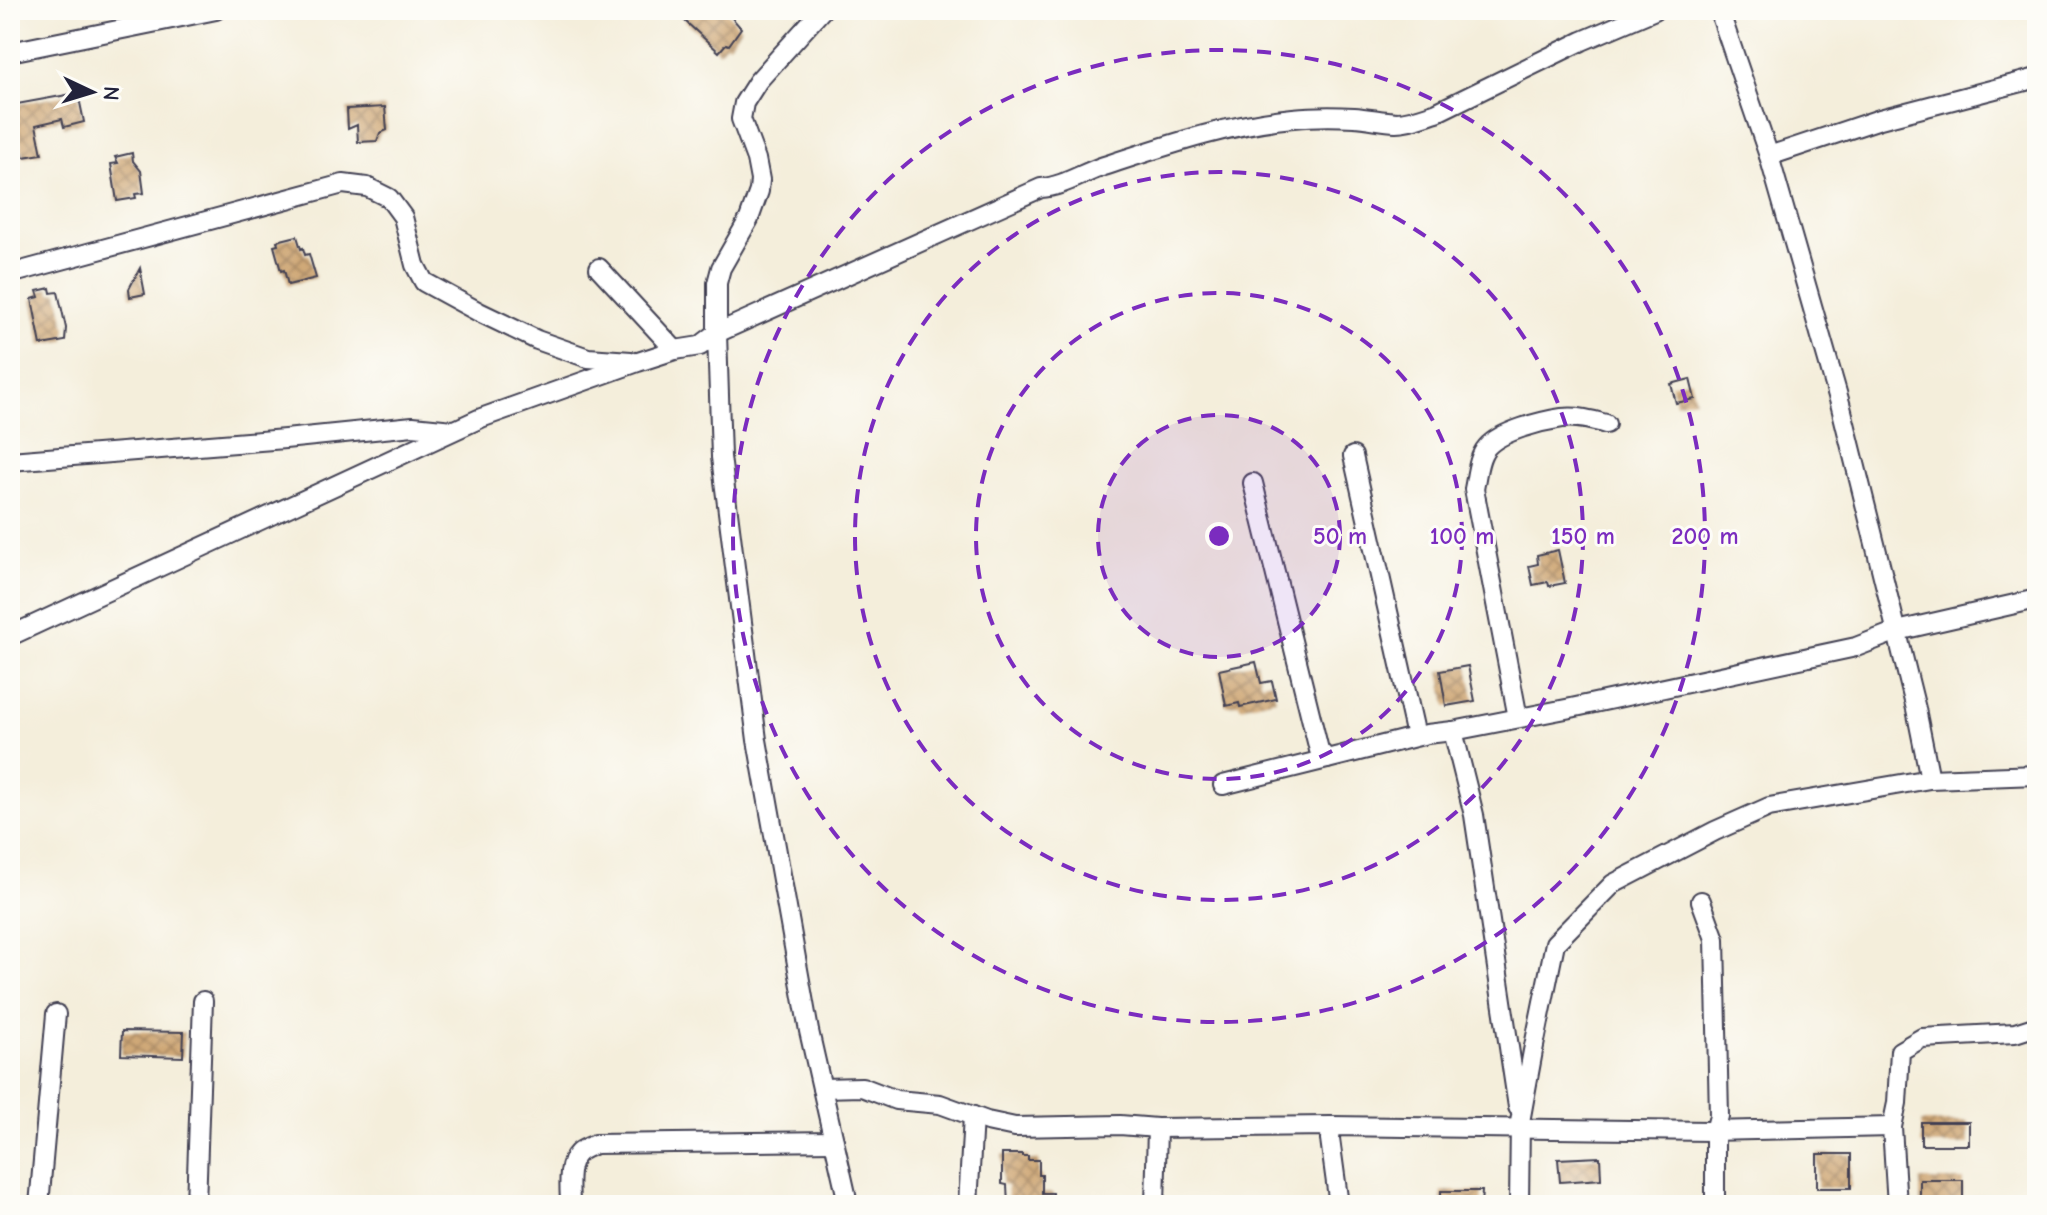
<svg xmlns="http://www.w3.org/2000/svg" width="2047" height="1215" viewBox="0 0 2047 1215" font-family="'Comic Neue',sans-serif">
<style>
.building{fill:url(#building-cross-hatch)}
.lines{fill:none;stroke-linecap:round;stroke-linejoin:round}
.minor-casing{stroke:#424153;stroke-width:22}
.minor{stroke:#fff;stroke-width:18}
.ring{fill:none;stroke:#7b2cbf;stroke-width:4;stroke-dasharray:14 10}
.centre{fill:#7b2cbf;stroke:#fdfcf7;stroke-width:4}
.ring-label{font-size:24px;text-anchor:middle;font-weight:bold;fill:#7b2cbf;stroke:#fdfcf7;stroke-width:6;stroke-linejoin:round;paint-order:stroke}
</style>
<defs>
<pattern id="building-cross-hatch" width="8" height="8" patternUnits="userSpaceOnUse" patternTransform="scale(2)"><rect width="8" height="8" fill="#cfa877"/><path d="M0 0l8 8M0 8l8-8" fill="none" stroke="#a88863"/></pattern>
</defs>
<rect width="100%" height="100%" fill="#fdfcf7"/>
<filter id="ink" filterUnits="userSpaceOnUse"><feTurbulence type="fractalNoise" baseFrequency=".0125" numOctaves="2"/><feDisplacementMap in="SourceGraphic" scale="16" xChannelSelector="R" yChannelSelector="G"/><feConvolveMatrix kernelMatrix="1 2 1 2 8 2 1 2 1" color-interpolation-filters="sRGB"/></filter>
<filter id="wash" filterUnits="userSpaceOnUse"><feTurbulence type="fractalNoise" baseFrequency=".006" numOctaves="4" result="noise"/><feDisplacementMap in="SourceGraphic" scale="32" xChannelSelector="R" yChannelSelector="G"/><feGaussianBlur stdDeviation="1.8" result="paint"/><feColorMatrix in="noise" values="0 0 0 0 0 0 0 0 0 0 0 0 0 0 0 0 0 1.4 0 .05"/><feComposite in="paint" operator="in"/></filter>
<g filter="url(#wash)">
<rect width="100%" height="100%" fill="#f4eedb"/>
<g id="blocks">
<g class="building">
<polygon points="691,10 725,10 741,28 729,45 726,44 719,52 684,20"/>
<polygon points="78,93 84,122 64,127 62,119 36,125 42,154 23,157 18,129 15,130 11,113 18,111 17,104"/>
<polygon points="385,107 387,130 380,133 377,141 358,142 357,125 348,129 347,109"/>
<polygon points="132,153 133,161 141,171 144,193 135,194 136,198 117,201 111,164 118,163 115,157"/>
<polygon points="297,236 301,249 303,248 305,255 309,254 316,278 288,285 284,270 281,271 274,246 278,245 277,241"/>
<polygon points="140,268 145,294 130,297 129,289"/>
<polygon points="50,288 51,293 58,292 66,328 65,341 41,345 32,299 39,297 37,291"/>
<polygon points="1690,379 1695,399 1676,403 1671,384"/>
<polygon points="1558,550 1565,583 1549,586 1548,582 1533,585 1529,566 1538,564 1537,555"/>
<polygon points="1256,662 1261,683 1272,681 1276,699 1240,707 1239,703 1226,706 1219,670"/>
<polygon points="1468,666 1475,701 1446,706 1440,671"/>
<polygon points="122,1031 184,1032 183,1057 121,1055"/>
<rect x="1921" y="1122" width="48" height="23"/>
<polygon points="1002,1154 1022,1154 1022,1156 1028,1156 1028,1160 1039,1160 1039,1175 1042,1175 1042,1193 1053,1193 1053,1205 1008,1205 1007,1185 1002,1184"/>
<rect x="1817" y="1154" width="34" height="34"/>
<polygon points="1600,1157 1601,1179 1560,1182 1558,1159"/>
<rect x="1920" y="1180" width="43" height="25"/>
<polygon points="1441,1191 1482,1191 1481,1205 1441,1205"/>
</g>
</g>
</g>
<g filter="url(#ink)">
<use href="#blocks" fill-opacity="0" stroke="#424153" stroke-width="2"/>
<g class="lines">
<g class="minor-casing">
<g id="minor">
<polyline points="822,10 758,81 744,103 741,119 756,159 760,180 759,191 749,219 721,268 717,283 717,333 721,457 757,740 809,1031 846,1194 847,1205"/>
<polyline points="1719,10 1769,156 1840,403 1916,709 1930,779"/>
<polyline points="10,52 216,10"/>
<polyline points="1769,156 1880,119 2037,78"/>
<polyline points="599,268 675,350"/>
<polyline points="10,274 343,184 367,187 389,198 403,217 415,265 424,282 479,312 537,340 588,358 631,361"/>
<polyline points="1353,456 1416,736"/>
<polyline points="10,461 285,439 413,426 453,430"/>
<polyline points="1253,483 1319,750 1327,759 1427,734 1453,731 1571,708 1856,647 1897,631 2037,599"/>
<path d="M10,636L481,418L638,362L675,350L700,346L717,333L1041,188C1062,187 1083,173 1104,166C1165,146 1228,124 1293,118C1313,116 1333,116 1354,117C1368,118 1382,121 1396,122C1410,122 1424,116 1437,112L1582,41L1655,10"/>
<path d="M1518,718L1474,489C1477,475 1478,457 1487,447C1501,431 1542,421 1562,418C1577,416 1592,420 1606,424"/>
<polyline points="1453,731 1474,815 1518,1107"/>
<polyline points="1223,785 1327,759"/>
<polyline points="1701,901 1715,939 1719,1116 1715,1131 1715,1205"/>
<polyline points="822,1088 862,1087 896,1100 940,1104 987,1121 1015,1127 1120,1125 1157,1128 1331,1126 1710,1131 1892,1127"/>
<polyline points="1331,1126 1330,1139 1339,1205"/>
<polyline points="39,1205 56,1014"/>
<polyline points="196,1205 203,1001"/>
<path d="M570,1205C570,1190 566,1165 578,1153C582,1149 589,1147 595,1144L834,1141"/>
<polyline points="968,1205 973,1116"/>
<polyline points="1155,1205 1157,1128"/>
<polyline points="1519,1205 1520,1122 1533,1051 1555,943 1613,884 1715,831 1769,807 1930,779 2037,775"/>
<polyline points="1897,1205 1892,1127 1897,1103 1900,1051 1922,1038 2015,1033 2037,1026"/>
</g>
</g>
<use href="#minor" class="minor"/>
</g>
</g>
<circle cx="1219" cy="536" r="121" fill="#7b2cbf" fill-opacity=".12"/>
<g class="ring">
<circle cx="1219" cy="536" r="121"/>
<circle cx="1219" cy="536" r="243"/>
<circle cx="1219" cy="536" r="364"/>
<circle cx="1219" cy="536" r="486"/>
</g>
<circle cx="1219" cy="536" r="12" class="centre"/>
<g class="ring-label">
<text x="1340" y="544">50 m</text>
<text x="1462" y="544">100 m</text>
<text x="1583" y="544">150 m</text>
<text x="1705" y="544">200 m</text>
</g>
<rect width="2047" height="1215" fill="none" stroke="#fdfcf7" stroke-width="40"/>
<g transform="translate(92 92) rotate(94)" stroke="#fdfcf7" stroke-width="6" paint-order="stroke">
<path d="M0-6L14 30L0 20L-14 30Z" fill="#22223b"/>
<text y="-12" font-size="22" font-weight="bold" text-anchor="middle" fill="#22223b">N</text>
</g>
</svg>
